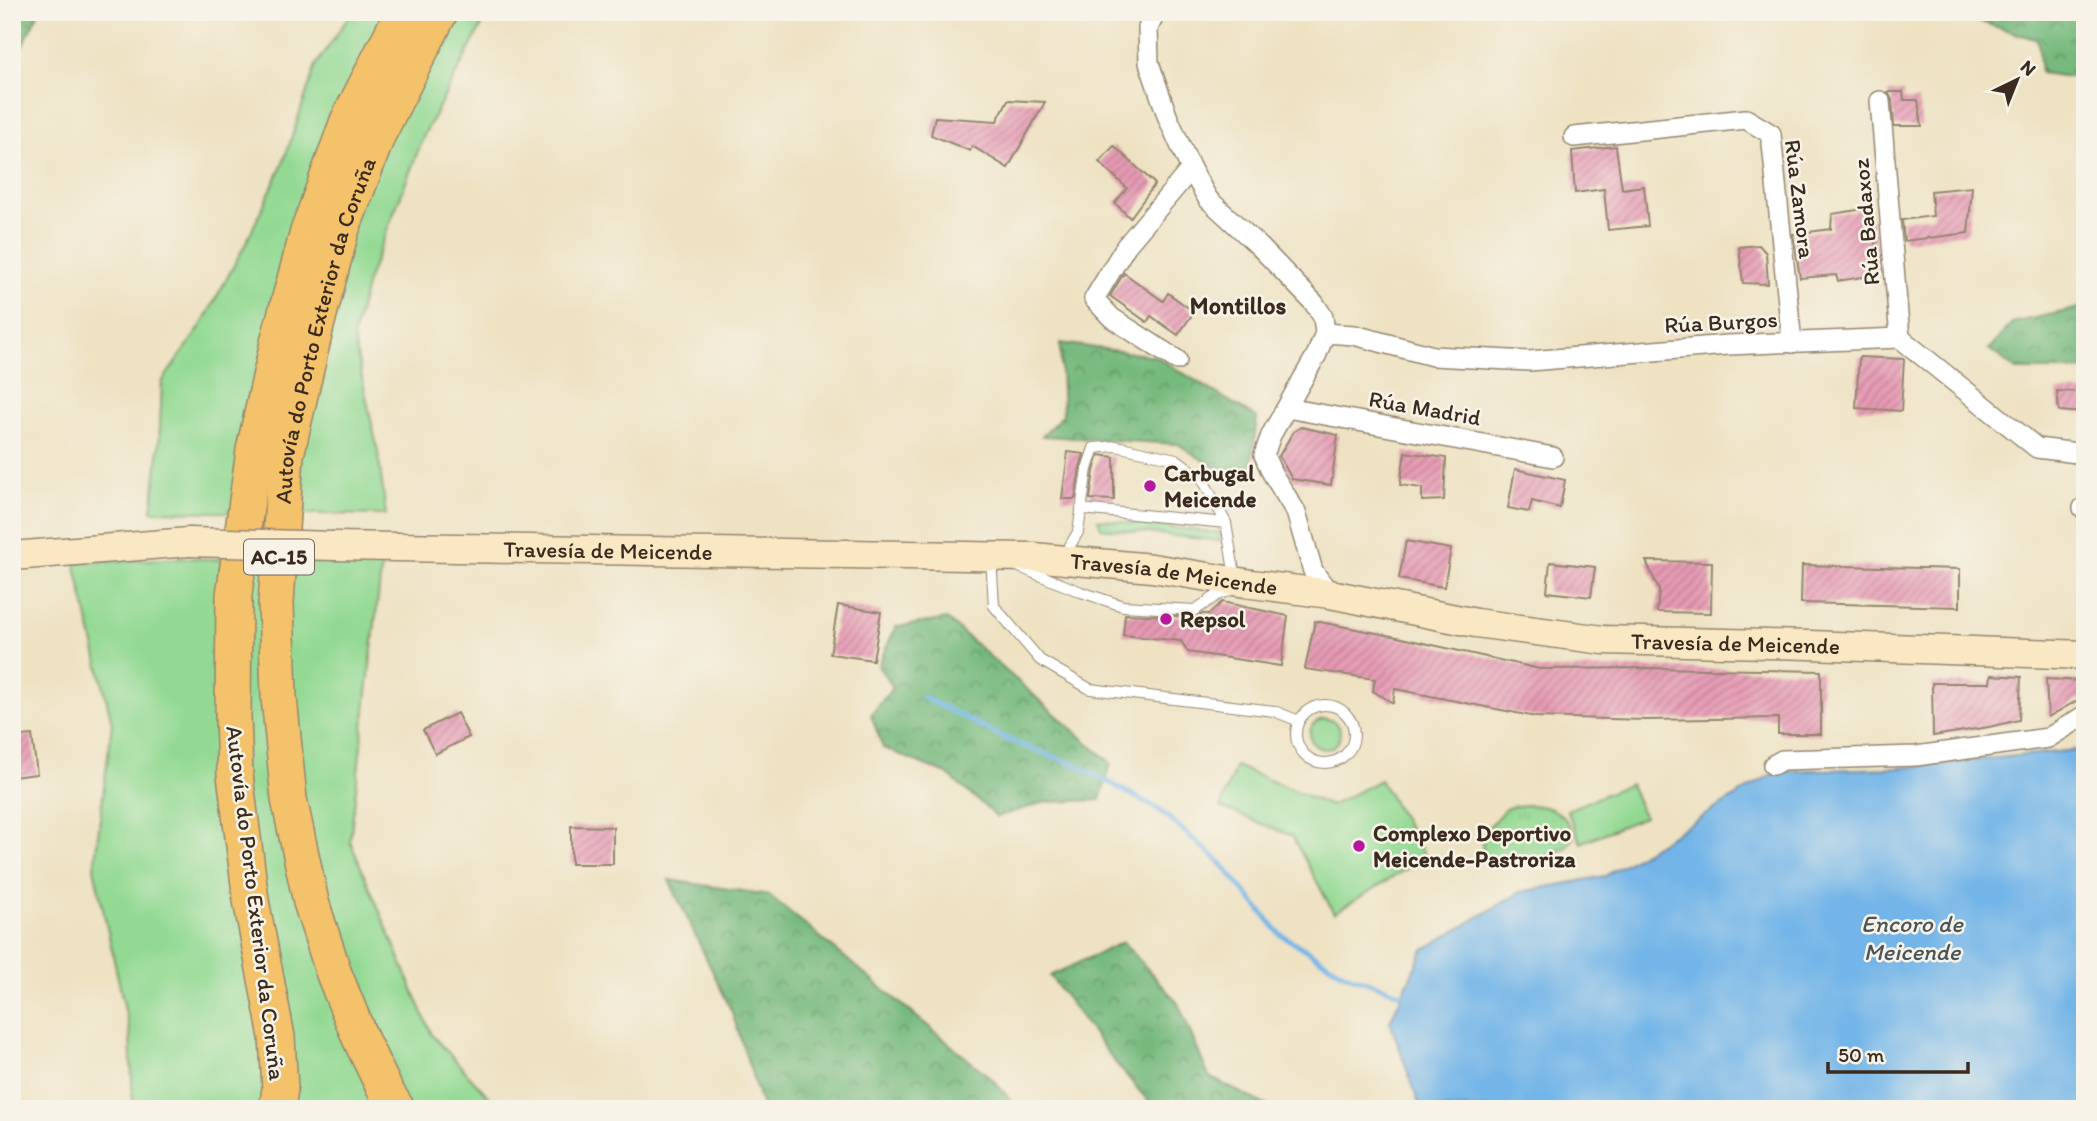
<svg xmlns="http://www.w3.org/2000/svg" width="2097" height="1121" viewBox="0 0 2097 1121" font-family="Itim,sans-serif">
<style>
.green{fill:#93d993;stroke:#678258;stroke-width:2}
.forest{fill:url(#forest-crowns);stroke:#58724e;stroke-width:2}
.park{fill:url(#park-tufts);stroke:#678258;stroke-width:2}
.water{fill:#73b5e8;stroke:#577083;stroke-width:2}
.lines{fill:none;stroke-linecap:round;stroke-linejoin:round}
.stream{stroke:#73b5e8;stroke-width:5}
.building{fill:url(#building-hatch)}
.lane-casing{stroke:#948670;stroke-width:12}
.street-casing{stroke:#948670;stroke-width:22}
.secondary-casing{stroke:#948670;stroke-width:31}
.highway-casing{stroke:#948670;stroke-width:38}
.lane{stroke:#fff;stroke-width:10}
.street{stroke:#fff;stroke-width:19}
.secondary{stroke:#fae7c3;stroke-width:28}
.highway{stroke:#f3c26a;stroke-width:35}
.secondary-bridge-casing{stroke:#948670;stroke-width:31;stroke-linecap:butt}
.secondary-bridge{stroke:#fae7c3;stroke-width:28}
.poi-dot{fill:#b5179e;stroke:#f7f3e8;stroke-width:2.5}
.labels{text-anchor:middle;stroke-width:5;stroke-linejoin:round;paint-order:stroke}
.shield{fill:#f7f3e8;stroke:#73665b;stroke-width:2}
.shield-label{font-size:21px;font-weight:bold;fill:#3b2a1e}
.street-label{font-size:23px;fill:#3b2a1e;stroke:#f7f3e8}
.poi-label{font-size:23px;font-weight:bold;fill:#3b2a1e;stroke:#f7f3e8;text-anchor:start}
.neighbourhood-label{font-size:24px;font-weight:bold;fill:#3b2a1e;stroke:#f7f3e8}
.water-label{font-size:24px;font-style:italic;fill:#4c545b;stroke:#f7f3e8}
</style>
<defs>
<pattern id="forest-crowns" width="20" height="18" patternUnits="userSpaceOnUse" patternTransform="scale(1.75)"><rect width="20" height="18" fill="#76b97d"/><path d="M2 6a3 3 0 1 1 6 0M12 15a3 3 0 1 1 6 0" fill="none" stroke="#629766"/></pattern>
<pattern id="park-tufts" width="24" height="20" patternUnits="userSpaceOnUse" patternTransform="scale(1.75)"><rect width="24" height="20" fill="#93d993"/><path d="M3 7l-1-3M5 7V3M7 7l1-3M15 17l-1-3M17 17v-4M19 17l1-3" fill="none" stroke="#80ba7e"/></pattern>
<pattern id="building-hatch" width="6" height="6" patternUnits="userSpaceOnUse" patternTransform="scale(1.75)"><rect width="6" height="6" fill="#e69ab4"/><path d="M-1 1l2-2M0 6l6-6M5 7l2-2" fill="none" stroke="#bc7e92"/></pattern>
</defs>
<rect width="100%" height="100%" fill="#f7f3e8"/>
<filter id="ink" filterUnits="userSpaceOnUse"><feTurbulence type="fractalNoise" baseFrequency=".0143" numOctaves="2"/><feDisplacementMap in="SourceGraphic" scale="14" xChannelSelector="R" yChannelSelector="G"/><feConvolveMatrix kernelMatrix="1 2 1 2 8 2 1 2 1" color-interpolation-filters="sRGB"/></filter>
<filter id="wash" filterUnits="userSpaceOnUse"><feTurbulence type="fractalNoise" baseFrequency=".00686" numOctaves="4" result="noise"/><feDisplacementMap in="SourceGraphic" scale="28" xChannelSelector="R" yChannelSelector="G"/><feGaussianBlur stdDeviation="1.57" result="paint"/><feColorMatrix in="noise" values="0 0 0 0 0 0 0 0 0 0 0 0 0 0 0 0 0 1.4 0 .05"/><feComposite in="paint" operator="in"/></filter>
<g filter="url(#wash)">
<rect width="100%" height="100%" fill="#eee2c3"/>
<g class="green">
<polygon points="352,12 489,12 425,133 367,282 353,336 378,452 386,515 152,511 159,446 162,382 201,326 246,243 282,166 316,65"/>
<polygon points="1098,519 1220,533 1220,541 1101,528"/>
<polygon points="186,558 274,562 382,562 350,841 432,1035 500,1109 133,1109 130,1033 94,868 112,723 75,563"/>
<circle cx="1325" cy="734" r="15"/>
<polygon points="1236,766 1331,806 1380,780 1426,857 1334,913 1292,836 1220,807"/>
<polygon points="1630,784 1644,817 1581,843 1567,810"/>
</g>
<g class="forest">
<polygon points="12,12 39,12 12,66"/>
<polygon points="1955,12 2085,12 2085,79 2041,73 2038,40 1959,15"/>
<polygon points="2085,307 2085,370 2017,370 1989,349 2012,323"/>
<polygon points="1060,343 1155,356 1257,418 1251,468 1218,470 1178,444 1042,436 1063,415"/>
<polygon points="947,619 1111,763 1100,800 1045,802 997,817 947,774 883,748 871,715 893,687 878,666 896,627"/>
<polygon points="669,880 769,895 992,1079 1019,1109 763,1109 732,1012"/>
<polygon points="1123,942 1178,1003 1209,1077 1273,1109 1155,1109 1114,1061 1050,976"/>
</g>
<path class="park" d="M1525,805C1550,805 1569,812 1573,838L1565,849L1537,860L1498,867C1477,854 1478,837 1495,820C1499,816 1503,810 1508,808C1513,806 1520,806 1525,805Z"/>
<polygon class="water" points="2085,749 2085,1109 1421,1109 1390,1021 1423,950 1521,892 1605,876 1777,771 1899,768"/>
<g class="lines">
<polyline class="stream" points="923,697 1011,741 1079,766 1158,809 1220,862 1280,934 1345,974 1402,994"/>
</g>
<g id="blocks">
<g class="building">
<polygon points="1888,92 1903,92 1904,100 1918,100 1922,126 1894,126 1892,100"/>
<polygon points="1008,100 1045,102 1008,168 972,146 970,151 931,135 935,117 997,121"/>
<polygon points="1114,146 1155,184 1130,218 1115,203 1127,188 1099,162"/>
<polygon points="1616,146 1622,189 1644,186 1648,226 1608,230 1604,189 1575,193 1572,151"/>
<polygon points="1972,187 1968,233 1904,241 1902,220 1933,216 1931,191"/>
<polygon points="1870,208 1879,269 1875,275 1838,281 1836,275 1800,278 1793,234 1831,229 1832,214"/>
<polygon points="1759,245 1766,253 1768,284 1743,283 1739,247"/>
<polygon points="1124,273 1163,301 1168,293 1194,312 1178,335 1151,316 1147,322 1110,296"/>
<polygon points="1859,357 1904,359 1901,411 1856,408"/>
<polygon points="2057,391 2085,392 2085,413 2059,411"/>
<polygon points="1301,427 1338,435 1331,485 1292,479 1279,456 1293,432"/>
<polygon points="1068,452 1084,454 1080,468 1075,499 1062,499"/>
<polygon points="1405,452 1446,458 1444,500 1422,501 1422,488 1400,485"/>
<polygon points="1099,455 1114,457 1114,500 1090,499 1094,471"/>
<polygon points="1515,469 1565,480 1560,508 1532,501 1529,512 1508,508"/>
<polygon points="1406,541 1451,549 1444,587 1399,579"/>
<polygon points="1646,561 1712,562 1711,613 1657,612 1659,590"/>
<polygon points="1550,562 1595,567 1591,597 1547,592"/>
<polygon points="1802,565 1960,569 1960,607 1801,603"/>
<polygon points="1222,602 1288,616 1281,666 1188,652 1181,641 1123,635 1125,614 1195,617 1203,614 1209,614"/>
<polygon points="838,605 881,612 873,660 830,654"/>
<polygon points="1315,621 1397,637 1540,669 1650,668 1821,671 1821,734 1778,734 1778,718 1646,720 1536,717 1395,689 1393,703 1373,691 1375,679 1305,669"/>
<polygon points="1991,675 2021,677 2019,720 1989,727 1933,736 1932,683 1990,683"/>
<polygon points="2046,679 2085,681 2085,696 2048,717"/>
<polygon points="457,713 469,737 435,754 423,730"/>
<polygon points="32,735 37,774 12,777 12,737"/>
<polygon points="571,826 613,827 613,864 571,864"/>
</g>
</g>
</g>
<g filter="url(#ink)">
<use href="#blocks" fill-opacity="0" stroke="#948670" stroke-width="2"/>
<g class="lines">
<g class="lane-casing">
<g id="lane">
<polyline points="1081,509 1226,523"/>
<polyline points="1064,556 1078,532 1087,469 1094,448 1116,446 1176,459 1202,478 1226,523 1235,577"/>
<polyline points="991,557 994,606 1040,660 1090,689 1274,711 1299,721"/>
<polyline points="1017,566 1081,592 1123,606 1195,610 1218,595 1234,589"/>
<circle cx="1325" cy="734" r="29"/>
</g>
</g>
<g class="street-casing">
<g id="street">
<polyline points="1156,12 1148,28 1149,63 1168,118 1191,169 1208,199 1260,247 1314,303 1323,317 1325,333 1317,354 1271,435 1264,455 1272,473 1296,512 1313,571 1330,594"/>
<polyline points="1880,101 1900,338"/>
<polyline points="1574,137 1746,119 1771,134 1792,343"/>
<polyline points="1325,333 1354,335 1433,356 1529,361 1728,345 1900,338 2037,448 2085,454"/>
<polyline points="1177,360 1112,318 1094,299 1126,246 1191,169"/>
<polyline points="1287,408 1553,457"/>
<polyline points="2083,508 2085,507"/>
<polyline points="1773,765 1782,760 1916,756 2048,738 2085,715"/>
</g>
</g>
<g class="secondary-casing">
<g id="secondary">
<path id="s1" d="M335,546L1033,557L1152,568L1252,584L1330,594L1476,623L1603,640L1810,645L2085,655"/>
<polyline points="12,556 189,542"/>
</g>
</g>
<g class="highway-casing">
<g id="highway">
<polyline points="277,1109 280,1089 277,1037 251,900 235,775 233,716 234,595 254,450 279,338 308,232 348,121 403,12"/>
<path id="s2" d="M397,1109L386,1092L360,1038L334,974L311,902L289,799L279,697L276,603L286,455L316,326L341,231L378,134L440,12"/>
</g>
</g>
<use href="#lane" class="lane"/>
<use href="#street" class="street"/>
<use href="#secondary" class="secondary"/>
<use href="#highway" class="highway"/>
<g class="secondary-bridge-casing">
<polyline id="secondary-bridge" points="189,542 335,546"/>
</g>
<use href="#secondary-bridge" class="secondary-bridge"/>
</g>
</g>
<g class="poi-dot">
<circle cx="1150" cy="486" r="7"/>
<circle cx="1166" cy="619" r="7"/>
<circle cx="1359" cy="846" r="7"/>
</g>
<g class="labels">
<rect class="shield" x="244" y="539.5" width="70" height="35" rx="5"/>
<g class="shield-label">
<text x="279" y="564">AC-15</text>
</g>
<g class="street-label">
<text transform="translate(1800 199) rotate(83)" y="8">Rúa Zamora</text>
<text transform="translate(1866 222) rotate(-95)" y="8">Rúa Badaxoz</text>
<text transform="translate(1721 322) rotate(-3)" y="8">Rúa Burgos</text>
<text dy="8" stroke="none"><textPath href="#s2" startOffset="805">Autovía do Porto Exterior da Coruña</textPath></text>
<text transform="translate(1425 408) rotate(10)" y="8">Rúa Madrid</text>
<text dy="8" stroke="none"><textPath href="#s1" startOffset="273">Travesía de Meicende</textPath></text>
<text dy="8" stroke="none"><textPath href="#s1" startOffset="840">Travesía de Meicende</textPath></text>
<text dy="8" stroke="none"><textPath href="#s1" startOffset="1407">Travesía de Meicende</textPath></text>
<text transform="translate(256 903) rotate(83)" y="8">Autovía do Porto Exterior da Coruña</text>
</g>
<g class="poi-label">
<text x="1164" y="481">Carbugal<tspan x="1164" dy="26">Meicende</tspan></text>
<text x="1180" y="627">Repsol</text>
<text x="1373" y="841">Complexo Deportivo<tspan x="1373" dy="26">Meicende-Pastroriza</tspan></text>
</g>
<g class="neighbourhood-label">
<text x="1238" y="314">Montillos</text>
</g>
<g class="water-label">
<text x="1912" y="932">Encoro de<tspan x="1912" dy="28">Meicende</tspan></text>
</g>
</g>
<rect width="2097" height="1121" fill="none" stroke="#f7f3e8" stroke-width="42"/>
<g transform="translate(2017 80) rotate(43)" stroke="#f7f3e8" stroke-width="5" paint-order="stroke">
<path d="M0-5L12 26L0 18L-12 26Z" fill="#3b2a1e"/>
<text y="-10" font-size="19" font-weight="bold" text-anchor="middle" fill="#3b2a1e">N</text>
</g>
<path d="M1828 1062v10h140v-10" fill="none" stroke="#3b2a1e" stroke-width="3.5"/>
<text x="1838" y="1062" font-size="21" fill="#3b2a1e" stroke="#f7f3e8" stroke-width="5" paint-order="stroke">50 m</text>
</svg>
